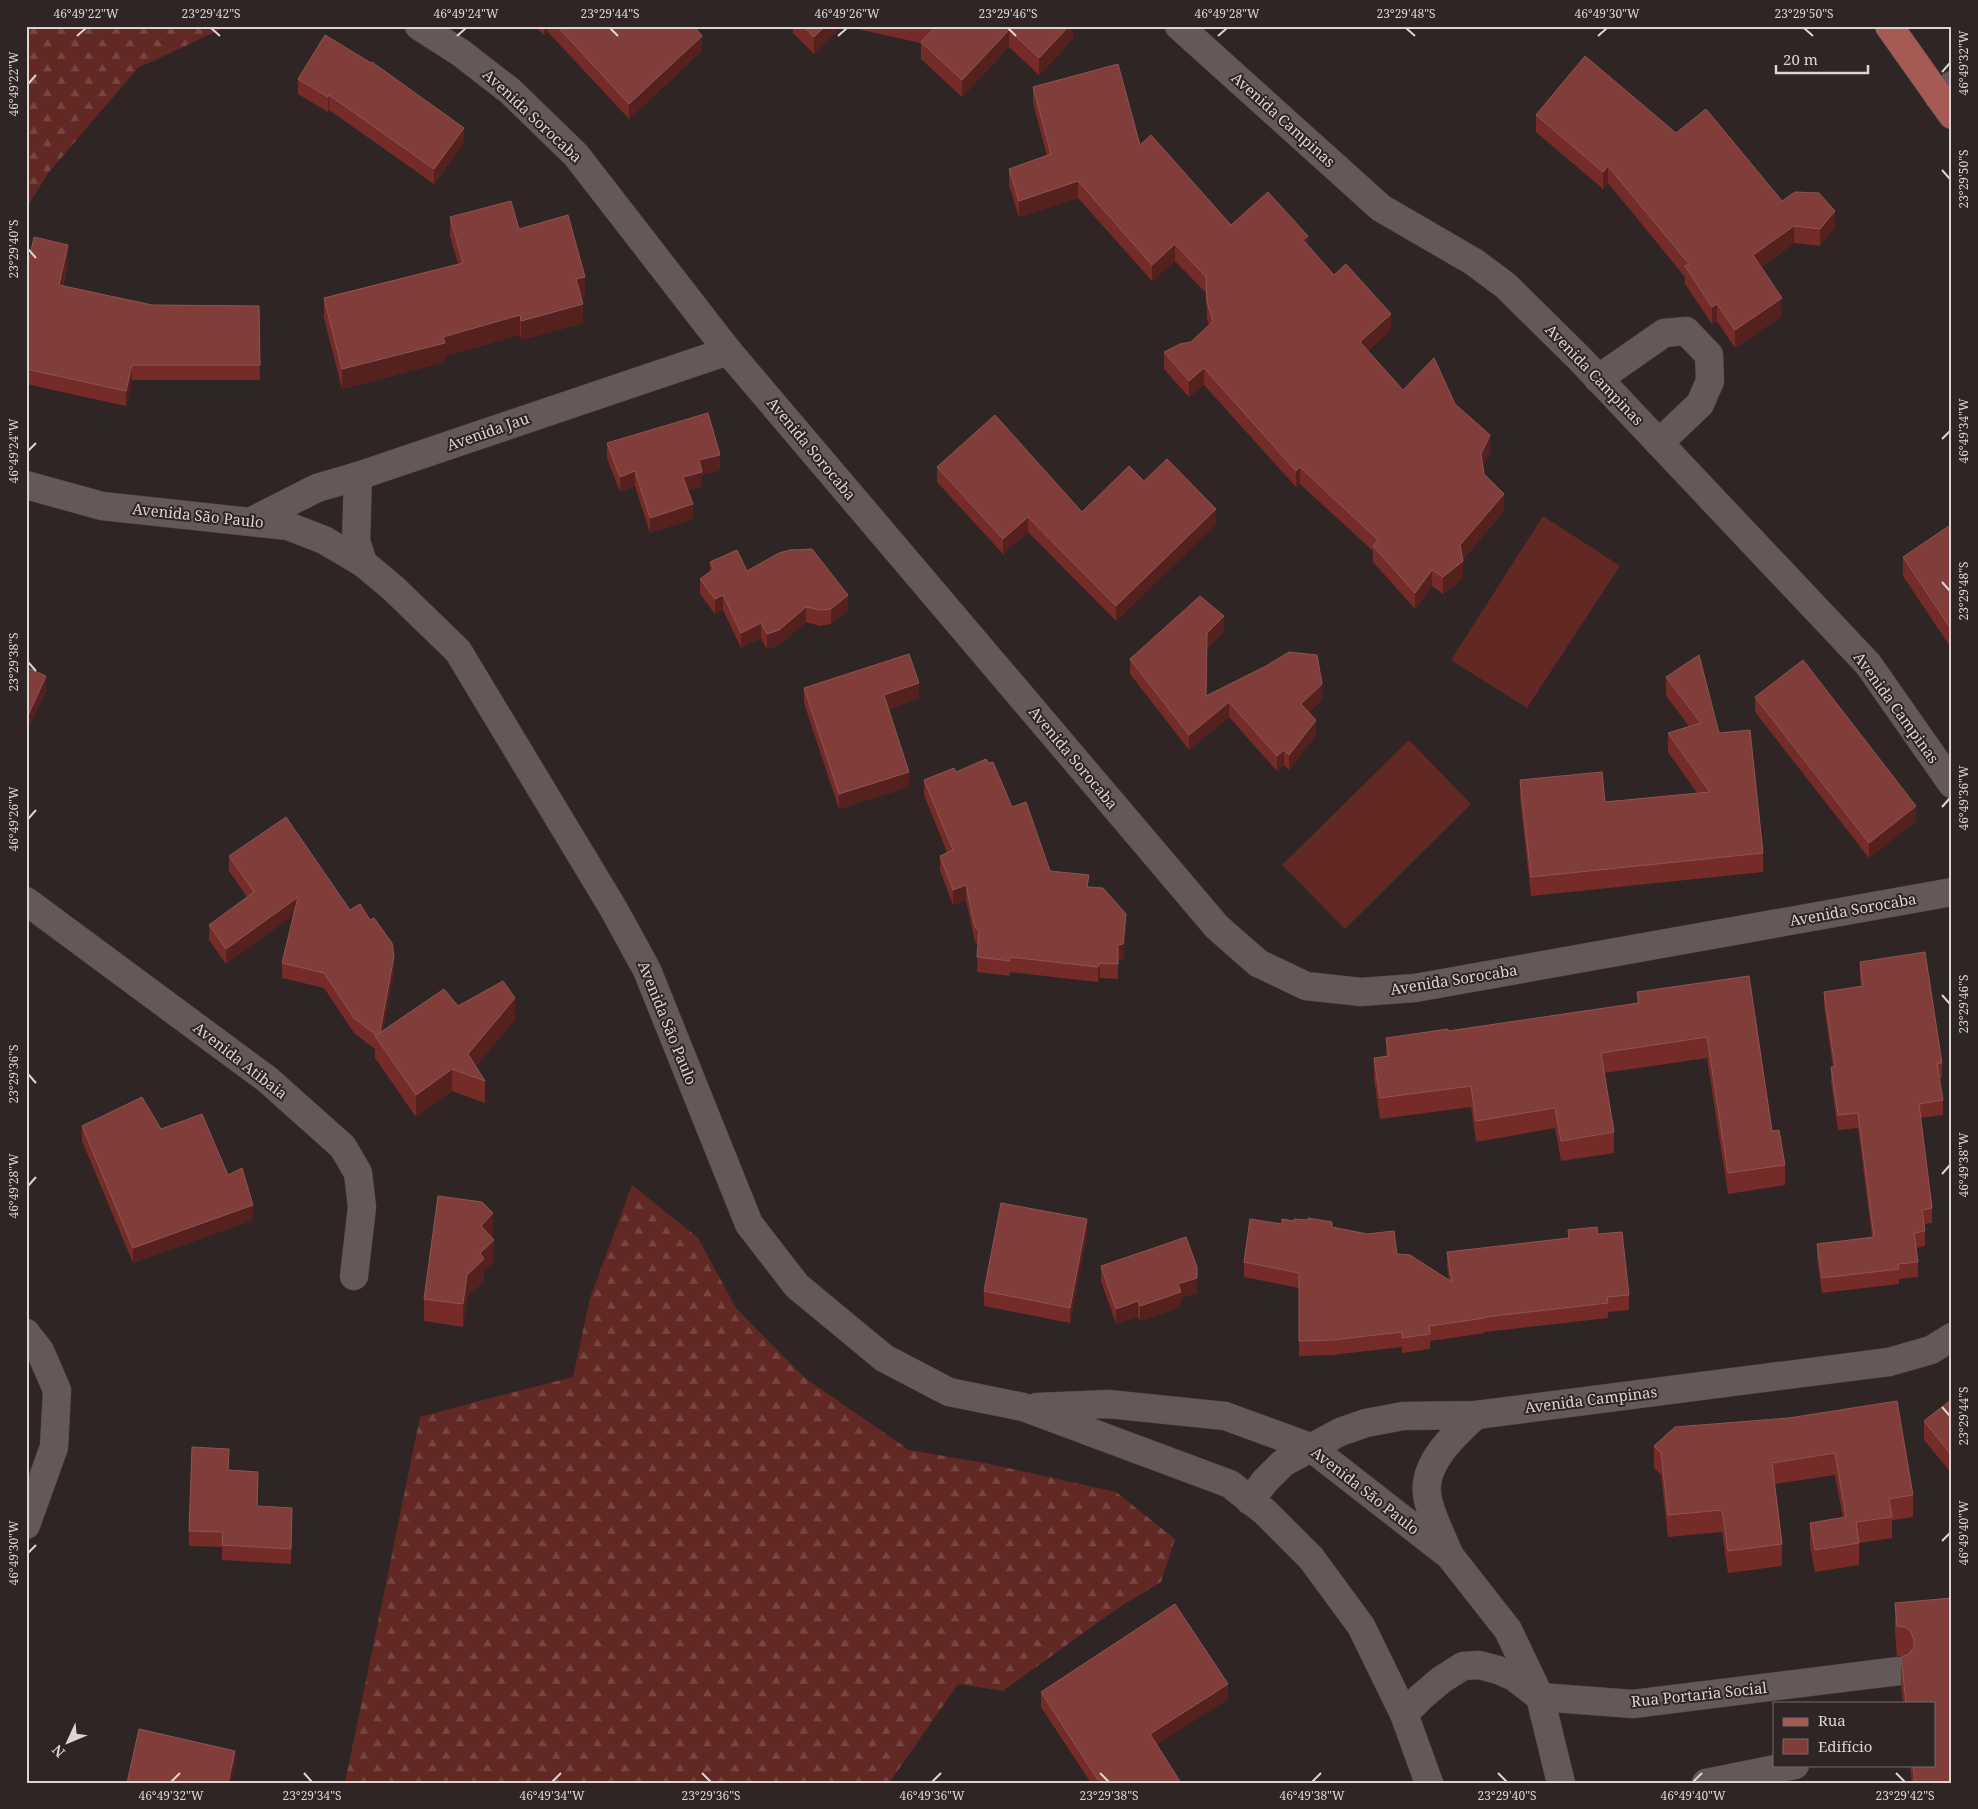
<svg xmlns="http://www.w3.org/2000/svg" width="1978" height="1809" viewBox="0 0 1978 1809" font-family="'Noto Serif',serif">
<style>
.forest{fill:url(#forest-firs)}
.garden{fill:#612824}
.lines{fill:none;stroke-linecap:round;stroke-linejoin:round}
.minor-casing{stroke:#494241;stroke-width:29}
.major-casing{stroke:#494241;stroke-width:29}
.minor{stroke:#645958;stroke-width:28}
.major{stroke:#a55a54;stroke-width:28}
.wall{fill:#752b28}
.shaded-wall{fill:#54211f}
.building{fill:#803d3a;stroke:#8e5552}
.ticks{fill:none;stroke:#dcd5d4;stroke-width:2}
.labels{text-anchor:middle;stroke-width:4;stroke-linejoin:round;paint-order:stroke}
.street-label{font-size:15px;fill:#dcd5d4;stroke:#2e2524}
.neatline{fill:none;stroke:#dcd5d4;stroke-width:2}
.ticks-label{font-size:12px;text-anchor:middle;fill:#dcd5d4}
</style>
<defs>
<pattern id="forest-firs" width="22" height="20" patternUnits="userSpaceOnUse" patternTransform="scale(1.25)"><rect width="22" height="20" fill="#612824"/><path d="M5 1l3.5 6h-7zM16 11l3.5 6h-7z" fill="#774643"/></pattern>
</defs>
<rect width="100%" height="100%" fill="#2e2524"/>
<g class="forest">
<polygon points="26,26 228,26 138,68 49,172 26,209"/>
<polygon points="632,1185 698,1238 736,1308 805,1378 909,1450 985,1463 1116,1492 1175,1539 1161,1582 1118,1608 1003,1691 958,1684 889,1783 345,1783 420,1417 479,1401 573,1377 590,1298"/>
</g>
<g class="garden">
<polygon points="1543,516 1620,566 1527,708 1451,660"/>
<polygon points="1409,740 1471,804 1345,929 1282,865"/>
</g>
<g class="lines">
<g class="minor-casing">
<g id="minor">
<polyline points="419,26 461,53 510,91 576,155 728,351 1217,927 1258,963 1306,986 1361,992 1415,988 1952,892"/>
<polyline points="1179,26 1381,208 1474,262 1506,286 1579,358 1868,664 1952,784"/>
<polyline points="1938,96 1952,85"/>
<polyline points="1598,379 1664,333 1686,331 1709,355 1710,381 1700,404 1659,443"/>
<polyline points="358,476 356,541 363,563"/>
<polyline points="26,485 102,506 288,526 324,540 363,563 393,588 458,651 613,908 647,970 749,1224 797,1286 884,1358 949,1392 1023,1407 1230,1484 1265,1512 1311,1558 1361,1626 1404,1714 1429,1783"/>
<polyline points="252,521 317,488 358,476 728,351"/>
<polyline points="26,901 268,1080 343,1147 358,1173 362,1207 354,1276"/>
<polyline points="26,1333 40,1351 57,1390 54,1447 26,1525"/>
<polyline points="1037,1407 1108,1404 1225,1416 1310,1447 1450,1556 1508,1630 1540,1697 1561,1783"/>
<polyline points="1250,1501 1265,1481 1283,1463 1340,1432 1366,1423 1403,1416 1476,1415 1889,1362 1931,1350 1952,1337"/>
<path d="M1450,1556C1443,1539 1429,1512 1427,1494C1423,1463 1455,1434 1476,1415"/>
<polyline points="1404,1714 1421,1697 1441,1680 1463,1666 1479,1665 1498,1670 1514,1677 1540,1697 1633,1704 1899,1671"/>
<polyline points="1706,1783 1795,1765"/>
</g>
</g>
<g class="major-casing">
<polyline id="major" points="1889,26 1952,115"/>
</g>
<use href="#minor" class="minor"/>
<use href="#major" class="major"/>
</g>
<g class="wall">
<polygon points="535,26 694,26 702,51 629,119 548,32 544,35"/>
<polygon points="793,26 842,26 814,54 793,33"/>
<polygon points="843,26 1073,26 1073,39 1039,75 1009,47 962,97 921,59 921,43"/>
<polygon points="298,79 464,143 434,184 329,110 328,112 298,94"/>
<polygon points="1033,87 1140,145 1231,225 1308,245 1334,275 1391,330 1368,351 1403,390 1455,404 1490,452 1483,466 1484,474 1504,511 1463,559 1463,578 1443,594 1432,586 1415,609 1373,562 1373,551 1300,484 1296,487 1204,385 1189,397 1164,369 1164,352 1191,342 1209,325 1207,319 1206,293 1175,261 1152,281 1078,198 1019,217 1009,185 1009,169 1047,156 1033,103"/>
<polygon points="1536,115 1676,133 1782,201 1835,228 1820,246 1794,243 1761,267 1782,316 1735,348 1717,321 1712,324 1685,284 1685,277 1608,183 1603,189 1536,132"/>
<polygon points="450,217 519,229 585,296 582,297 583,323 521,340 520,335 445,356 445,362 342,389 324,318 324,298 458,264 450,236"/>
<polygon points="68,260 63,286 152,305 259,306 260,380 132,380 126,406 26,384 26,273"/>
<polygon points="607,443 720,470 702,475 702,487 688,490 693,519 650,533 635,486 620,492 607,458"/>
<polygon points="937,467 1082,512 1144,481 1216,524 1116,621 1028,532 1003,554 937,482"/>
<polygon points="1952,524 1952,647 1951,648 1903,576 1903,557"/>
<polygon points="710,562 747,571 848,610 831,624 820,626 806,622 779,645 767,649 761,638 741,648 723,610 715,614 700,594 700,579 710,572"/>
<polygon points="1224,631 1207,648 1206,695 1322,699 1309,712 1316,735 1289,770 1284,765 1277,771 1229,717 1189,750 1130,674 1130,659"/>
<polygon points="1666,677 1719,733 1763,853 1763,872 1531,896 1520,799 1520,780 1605,802 1697,793 1668,752 1668,733 1689,726 1666,696"/>
<polygon points="804,688 919,698 888,709 909,787 839,809 804,703"/>
<polygon points="1755,697 1916,821 1869,858 1755,712"/>
<polygon points="956,772 1012,807 1050,871 1089,887 1126,929 1123,959 1118,960 1118,979 1100,978 1098,982 1010,972 1010,976 977,972 978,944 975,942 966,900 953,905 940,871 940,856 947,852 924,795 924,780"/>
<polygon points="229,856 350,910 394,971 383,1030 458,1006 515,1020 476,1066 485,1081 485,1103 452,1091 416,1117 375,1058 375,1049 354,1033 324,988 282,978 282,963 293,915 226,964 209,940 209,925 247,897 229,871"/>
<polygon points="1860,962 1942,1063 1942,1078 1939,1079 1943,1100 1943,1115 1920,1118 1932,1208 1932,1223 1924,1224 1925,1231 1925,1246 1916,1248 1918,1262 1918,1277 1899,1279 1899,1284 1822,1293 1817,1259 1817,1244 1872,1237 1858,1128 1838,1130 1831,1082 1831,1067 1833,1067 1824,1007 1824,992 1861,987 1860,977"/>
<polygon points="1749,976 1772,1131 1785,1165 1785,1185 1728,1194 1707,1058 1604,1073 1614,1132 1614,1153 1561,1161 1555,1128 1476,1142 1471,1107 1380,1119 1374,1079 1374,1058 1386,1057 1386,1038 1448,1031 1637,1003 1637,992"/>
<polygon points="82,1126 228,1175 253,1220 133,1263 82,1141"/>
<polygon points="1294,1221 1332,1227 1397,1254 1449,1280 1447,1267 1447,1252 1568,1238 1568,1230 1598,1234 1629,1295 1629,1310 1608,1312 1608,1318 1485,1332 1485,1333 1430,1341 1430,1349 1402,1353 1402,1347 1332,1355 1299,1356 1299,1288 1244,1277 1244,1262 1282,1224"/>
<polygon points="1087,1234 1070,1323 984,1306 984,1291"/>
<polygon points="493,1236 492,1237 494,1262 484,1271 484,1281 467,1297 463,1327 424,1321 424,1299"/>
<polygon points="1101,1266 1197,1293 1181,1298 1181,1307 1140,1321 1138,1317 1116,1324 1101,1281"/>
<polygon points="1952,1399 1952,1474 1924,1440 1924,1421"/>
<polygon points="1789,1418 1913,1495 1913,1517 1892,1520 1892,1538 1859,1543 1859,1565 1815,1572 1810,1545 1810,1523 1843,1518 1835,1475 1775,1484 1782,1544 1782,1566 1728,1573 1722,1532 1668,1537 1661,1475 1654,1468 1654,1446"/>
<polygon points="229,1470 258,1487 257,1506 292,1523 291,1564 222,1560 222,1547 189,1546 189,1531"/>
<polygon points="1952,1598 1952,1783 1912,1783 1910,1765 1934,1765 1934,1703 1903,1703 1901,1686 1901,1657 1903,1656 1897,1656 1895,1633 1895,1603"/>
<polygon points="1041,1692 1228,1699 1156,1745 1181,1783 1091,1783 1041,1707"/>
</g>
<g class="shaded-wall">
<polygon points="544,26 548,26 548,32 544,35"/>
<polygon points="825,26 842,26 814,54 814,37"/>
<polygon points="1069,26 1073,26 1073,39 1039,75 1039,58"/>
<polygon points="1009,30 1009,47 962,97 962,80"/>
<polygon points="702,36 702,51 629,119 629,104"/>
<polygon points="329,95 329,110 328,112 328,97"/>
<polygon points="464,128 464,143 434,184 434,169"/>
<polygon points="1608,166 1608,183 1603,189 1603,172"/>
<polygon points="1078,181 1078,198 1019,217 1019,201"/>
<polygon points="1835,211 1835,228 1820,246 1820,229"/>
<polygon points="1794,226 1794,243 1753,272 1753,255"/>
<polygon points="1308,236 1308,252 1303,240"/>
<polygon points="1175,244 1175,261 1152,281 1152,265"/>
<polygon points="68,245 68,260 59,300 59,285"/>
<polygon points="585,277 585,296 576,299 576,279"/>
<polygon points="1782,298 1782,316 1735,348 1735,330"/>
<polygon points="583,304 583,323 521,340 521,321"/>
<polygon points="1717,304 1717,321 1712,324 1712,307"/>
<polygon points="1391,314 1391,330 1360,359 1360,342"/>
<polygon points="520,315 520,335 445,356 445,362 342,389 342,369 443,337"/>
<polygon points="132,365 132,380 126,406 126,391"/>
<polygon points="1204,368 1204,385 1189,397 1189,381"/>
<polygon points="1490,435 1490,452 1481,470 1481,454"/>
<polygon points="720,455 720,470 702,475 702,487 683,492 683,477 699,460"/>
<polygon points="1300,467 1300,484 1296,487 1296,471"/>
<polygon points="635,471 635,486 620,492 620,477"/>
<polygon points="1504,494 1504,511 1460,562 1460,545"/>
<polygon points="693,504 693,519 650,533 650,518"/>
<polygon points="1216,509 1216,524 1116,621 1116,606"/>
<polygon points="1028,517 1028,532 1003,554 1003,539"/>
<polygon points="1463,561 1463,578 1443,594 1443,577"/>
<polygon points="1432,570 1432,586 1415,609 1415,593"/>
<polygon points="723,595 723,610 715,614 715,599"/>
<polygon points="848,595 848,610 831,624 831,609"/>
<polygon points="806,607 806,622 779,645 767,649 767,634"/>
<polygon points="1224,616 1224,631 1207,648 1207,633"/>
<polygon points="761,623 761,638 741,648 741,633"/>
<polygon points="1952,628 1952,647 1951,648 1951,629"/>
<polygon points="46,676 46,691 26,735 26,720"/>
<polygon points="919,683 919,698 884,710 884,695"/>
<polygon points="1322,684 1322,699 1301,719 1301,704"/>
<polygon points="1229,702 1229,717 1189,750 1189,735"/>
<polygon points="1316,720 1316,735 1289,770 1289,755"/>
<polygon points="1284,750 1284,765 1277,771 1277,756"/>
<polygon points="909,772 909,787 839,809 839,794"/>
<polygon points="1916,806 1916,821 1869,858 1869,843"/>
<polygon points="966,885 966,900 953,905 953,890"/>
<polygon points="298,897 298,912 226,964 226,949"/>
<polygon points="1126,914 1126,929 1123,959 1118,960 1118,979 1118,945"/>
<polygon points="394,956 394,971 380,1044 379,1037"/>
<polygon points="1100,963 1100,978 1098,982 1098,967"/>
<polygon points="515,998 515,1020 469,1075 468,1054"/>
<polygon points="452,1069 452,1091 416,1117 416,1095"/>
<polygon points="253,1205 253,1220 133,1263 133,1248"/>
<polygon points="493,1213 493,1236 481,1248 481,1226"/>
<polygon points="1087,1219 1087,1234 1070,1323 1070,1308"/>
<polygon points="494,1240 494,1262 484,1271 484,1281 467,1297 463,1327 463,1304 467,1275 480,1253"/>
<polygon points="1197,1278 1197,1293 1181,1298 1181,1307 1140,1321 1140,1306 1178,1284"/>
<polygon points="1138,1301 1138,1317 1116,1324 1116,1309"/>
<polygon points="292,1508 292,1523 291,1564 291,1549"/>
<polygon points="1228,1684 1228,1699 1150,1749 1150,1734"/>
<polygon points="235,1751 235,1766 231,1783 228,1783"/>
</g>
<g class="building">
<polygon points="557,26 694,26 702,36 629,104"/>
<polygon points="803,26 825,26 814,37"/>
<polygon points="924,26 1069,26 1039,58 1009,30 962,80 921,42 934,28"/>
<polygon points="325,35 371,63 372,62 464,128 434,169 329,95 328,97 298,79"/>
<polygon points="1585,56 1676,133 1706,109 1782,201 1795,192 1819,193 1835,211 1820,229 1794,226 1753,255 1782,298 1735,330 1717,304 1712,307 1685,266 1689,264 1608,166 1603,172 1536,115"/>
<polygon points="1118,64 1140,145 1151,135 1231,225 1268,192 1308,236 1303,240 1334,275 1346,264 1391,314 1360,342 1403,390 1434,358 1455,404 1490,435 1481,454 1484,474 1504,494 1460,545 1463,561 1443,577 1432,570 1415,593 1373,546 1378,540 1300,467 1296,471 1204,368 1189,381 1164,352 1180,344 1191,342 1213,321 1207,302 1206,277 1175,244 1152,265 1078,181 1019,201 1009,169 1051,154 1033,87"/>
<polygon points="511,201 519,229 568,215 585,277 576,279 583,304 521,321 520,315 443,337 445,343 342,369 324,298 463,263 450,217"/>
<polygon points="34,237 68,245 59,285 152,305 259,306 260,365 132,365 126,391 26,369 26,273"/>
<polygon points="708,413 720,455 699,460 702,472 683,477 693,504 650,518 635,471 620,477 607,443"/>
<polygon points="995,415 1082,512 1129,466 1144,481 1167,459 1216,509 1116,606 1028,517 1003,539 937,467"/>
<polygon points="1952,524 1952,628 1951,629 1903,557"/>
<polygon points="812,549 848,595 831,609 820,610 806,607 779,630 767,634 761,623 741,633 723,595 715,599 700,579 714,569 710,562 737,550 747,571 779,553 790,550"/>
<polygon points="1200,596 1224,616 1207,633 1206,696 1266,666 1289,652 1317,655 1322,684 1301,704 1316,720 1289,755 1284,750 1277,756 1229,702 1189,735 1130,659"/>
<polygon points="909,654 919,683 884,695 909,772 839,794 804,688"/>
<polygon points="1699,655 1719,733 1750,730 1763,853 1531,877 1520,780 1602,772 1605,802 1710,792 1668,733 1701,723 1666,677"/>
<polygon points="1803,660 1916,806 1869,843 1755,697"/>
<polygon points="26,667 46,676 26,720"/>
<polygon points="986,759 989,763 993,762 1012,807 1026,802 1050,871 1089,875 1087,887 1103,888 1126,914 1123,944 1118,945 1118,964 1100,963 1098,967 1010,957 1010,961 977,957 979,931 975,927 966,885 953,890 940,856 953,850 924,780 954,768 956,772"/>
<polygon points="286,817 350,910 360,904 370,920 374,918 392,943 394,956 380,1032 376,1035 354,1018 324,973 282,963 298,897 226,949 209,925 254,892 229,856"/>
<polygon points="1925,952 1942,1063 1937,1064 1943,1100 1919,1104 1932,1208 1922,1210 1925,1231 1914,1233 1918,1262 1898,1264 1899,1269 1822,1278 1817,1244 1874,1237 1858,1113 1838,1115 1831,1067 1835,1067 1824,992 1863,986 1860,962"/>
<polygon points="1749,976 1772,1131 1779,1130 1785,1165 1728,1173 1707,1037 1601,1053 1614,1132 1561,1141 1555,1108 1476,1121 1471,1086 1380,1098 1374,1058 1389,1056 1386,1038 1448,1029 1448,1031 1639,1003 1637,992"/>
<polygon points="503,981 515,998 468,1054 485,1081 452,1069 416,1095 375,1036 444,989 458,1006"/>
<polygon points="142,1097 161,1129 202,1114 228,1175 242,1168 253,1205 133,1248 82,1126"/>
<polygon points="438,1196 482,1202 493,1213 481,1226 494,1240 480,1253 484,1259 467,1275 463,1304 424,1299"/>
<polygon points="1001,1203 1087,1219 1070,1308 984,1291"/>
<polygon points="1308,1218 1332,1222 1332,1227 1367,1234 1394,1231 1397,1254 1410,1255 1452,1282 1447,1252 1569,1238 1568,1230 1597,1227 1598,1234 1622,1232 1629,1295 1607,1297 1608,1303 1485,1317 1485,1318 1429,1326 1430,1334 1402,1338 1402,1332 1332,1340 1299,1341 1299,1273 1244,1262 1250,1219 1282,1224 1282,1219 1294,1221 1294,1219 1308,1220"/>
<polygon points="1186,1237 1197,1267 1197,1278 1178,1284 1181,1292 1140,1306 1138,1301 1116,1309 1101,1266"/>
<polygon points="1952,1399 1952,1456 1924,1421"/>
<polygon points="1897,1401 1913,1495 1889,1499 1892,1517 1856,1522 1859,1543 1815,1550 1810,1523 1846,1517 1835,1453 1772,1463 1782,1544 1728,1551 1722,1510 1668,1515 1661,1453 1654,1446 1675,1427 1789,1418"/>
<polygon points="192,1447 229,1449 228,1470 258,1472 257,1506 292,1508 291,1549 222,1545 223,1532 189,1531"/>
<polygon points="1952,1598 1952,1783 1915,1783 1913,1765 1934,1765 1934,1703 1906,1703 1901,1657 1909,1654 1914,1647 1914,1640 1911,1632 1905,1627 1897,1626 1895,1603"/>
<polygon points="1175,1604 1228,1684 1150,1734 1181,1783 1100,1783 1041,1692"/>
<polygon points="139,1729 235,1751 228,1783 127,1783"/>
</g>
<path class="ticks" d="M211,28L220,36M610,28L618,36M1008,28L1016,36M1406,28L1415,36M1804,28L1813,36M77,36L86,28M457,36L466,28M838,36L847,28M1218,36L1227,28M1598,36L1607,28M1942,72L1950,63M28,84L36,75M1942,170L1950,179M28,249L36,258M1942,439L1950,431M28,451L36,443M1942,582L1950,591M28,662L36,671M1942,807L1950,798M28,819L36,810M1942,995L1950,1004M28,1074L36,1083M1942,1174L1950,1165M28,1186L36,1177M1942,1407L1950,1416M1942,1541L1950,1533M28,1553L36,1545M304,1773L312,1782M702,1773L711,1782M1100,1773L1109,1782M1498,1773L1507,1782M1896,1773L1905,1782M171,1782L180,1773M552,1782L561,1773M932,1782L941,1773M1312,1782L1321,1773M1693,1782L1702,1773"/>
<g class="labels">
<g class="street-label">
<text transform="translate(532 116) rotate(43)" y="5">Avenida Sorocaba</text>
<text transform="translate(1283 120) rotate(42)" y="5">Avenida Campinas</text>
<text transform="translate(1594 375) rotate(46)" y="5">Avenida Campinas</text>
<text transform="translate(488 432) rotate(-19)" y="5">Avenida Jau</text>
<text transform="translate(811 449) rotate(50)" y="5">Avenida Sorocaba</text>
<text transform="translate(198 516) rotate(6)" y="5">Avenida São Paulo</text>
<text transform="translate(1896 708) rotate(54)" y="5">Avenida Campinas</text>
<text transform="translate(1073 758) rotate(50)" y="5">Avenida Sorocaba</text>
<text transform="translate(1853 910) rotate(-10)" y="5">Avenida Sorocaba</text>
<text transform="translate(1454 980) rotate(-9)" y="5">Avenida Sorocaba</text>
<text transform="translate(667 1023) rotate(68)" y="5">Avenida São Paulo</text>
<text transform="translate(240 1061) rotate(38)" y="5">Avenida Atibaia</text>
<text transform="translate(1591 1400) rotate(-7)" y="5">Avenida Campinas</text>
<text transform="translate(1365 1491) rotate(38)" y="5">Avenida São Paulo</text>
<text transform="translate(1699 1695) rotate(-6)" y="5">Rua Portaria Social</text>
</g>
</g>
<rect width="1978" height="1809" fill="none" stroke="#2e2524" stroke-width="55"/>
<rect x="1773" y="1702" width="162" height="65" fill="#2e2524" stroke="#746b6a"/>
<rect x="1783" y="1718" width="25" height="8" fill="#a55a54" stroke="#746b6a"/>
<text x="1818" y="1726" font-size="15" fill="#dcd5d4">Rua</text>
<rect x="1783" y="1739" width="25" height="15" fill="#803d3a" stroke="#746b6a"/>
<text x="1818" y="1752" font-size="15" fill="#dcd5d4">Edifício</text>
<g transform="translate(68 1742) rotate(226)" stroke="#2e2524" stroke-width="4" paint-order="stroke">
<path d="M0-4L9 19L0 12L-9 19Z" fill="#dcd5d4"/>
<text y="-8" font-size="14" font-weight="bold" text-anchor="middle" fill="#dcd5d4">N</text>
</g>
<path d="M1776 65v8h92v-8" fill="none" stroke="#dcd5d4" stroke-width="2.5"/>
<text x="1783" y="65" font-size="15" fill="#dcd5d4" stroke="#2e2524" stroke-width="4" paint-order="stroke">20 m</text>
<rect x="28" y="28" width="1922" height="1754" class="neatline"/>
<g class="ticks-label">
<text x="86" y="18">46°49'22"W</text>
<text x="211" y="18">23°29'42"S</text>
<text x="466" y="18">46°49'24"W</text>
<text x="610" y="18">23°29'44"S</text>
<text x="847" y="18">46°49'26"W</text>
<text x="1008" y="18">23°29'46"S</text>
<text x="1227" y="18">46°49'28"W</text>
<text x="1406" y="18">23°29'48"S</text>
<text x="1607" y="18">46°49'30"W</text>
<text x="1804" y="18">23°29'50"S</text>
<text transform="translate(1964 63) rotate(-90)" y="4">46°49'32"W</text>
<text transform="translate(14 84) rotate(-90)" y="4">46°49'22"W</text>
<text transform="translate(1964 179) rotate(-90)" y="4">23°29'50"S</text>
<text transform="translate(14 249) rotate(-90)" y="4">23°29'40"S</text>
<text transform="translate(1964 431) rotate(-90)" y="4">46°49'34"W</text>
<text transform="translate(14 451) rotate(-90)" y="4">46°49'24"W</text>
<text transform="translate(1964 591) rotate(-90)" y="4">23°29'48"S</text>
<text transform="translate(14 662) rotate(-90)" y="4">23°29'38"S</text>
<text transform="translate(1964 798) rotate(-90)" y="4">46°49'36"W</text>
<text transform="translate(14 819) rotate(-90)" y="4">46°49'26"W</text>
<text transform="translate(1964 1004) rotate(-90)" y="4">23°29'46"S</text>
<text transform="translate(14 1074) rotate(-90)" y="4">23°29'36"S</text>
<text transform="translate(1964 1165) rotate(-90)" y="4">46°49'38"W</text>
<text transform="translate(14 1186) rotate(-90)" y="4">46°49'28"W</text>
<text transform="translate(1964 1416) rotate(-90)" y="4">23°29'44"S</text>
<text transform="translate(1964 1533) rotate(-90)" y="4">46°49'40"W</text>
<text transform="translate(14 1553) rotate(-90)" y="4">46°49'30"W</text>
<text x="171" y="1800">46°49'32"W</text>
<text x="312" y="1800">23°29'34"S</text>
<text x="552" y="1800">46°49'34"W</text>
<text x="711" y="1800">23°29'36"S</text>
<text x="932" y="1800">46°49'36"W</text>
<text x="1109" y="1800">23°29'38"S</text>
<text x="1312" y="1800">46°49'38"W</text>
<text x="1507" y="1800">23°29'40"S</text>
<text x="1693" y="1800">46°49'40"W</text>
<text x="1905" y="1800">23°29'42"S</text>
</g>
</svg>
